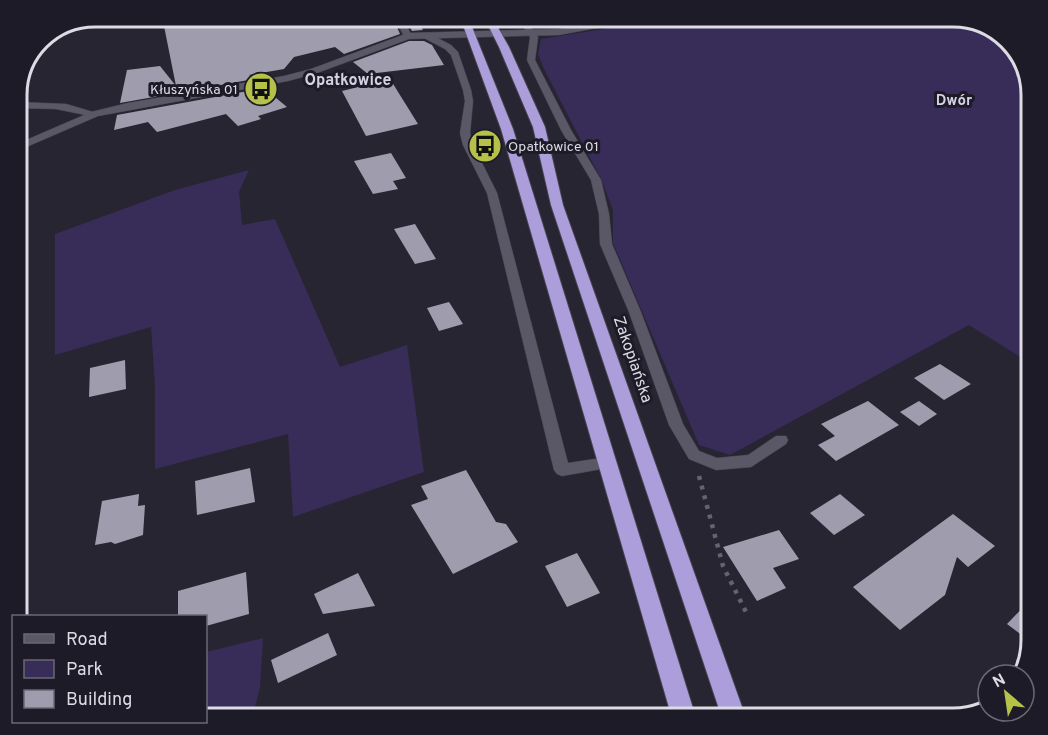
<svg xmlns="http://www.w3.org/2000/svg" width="1048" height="735" viewBox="0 0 1048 735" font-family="Overpass,sans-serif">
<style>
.green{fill:#382c58}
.building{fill:#9f9cad}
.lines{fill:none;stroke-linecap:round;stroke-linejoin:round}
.service-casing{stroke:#46444f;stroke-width:1}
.minor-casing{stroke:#46444f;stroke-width:1}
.tertiary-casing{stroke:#46444f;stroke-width:1}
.trunk-casing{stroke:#46444f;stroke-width:2}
.path{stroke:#66636f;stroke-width:4.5;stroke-dasharray:4 6;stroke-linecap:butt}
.service{fill:#5a5766;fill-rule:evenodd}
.minor{fill:#5a5766;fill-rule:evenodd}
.tertiary{fill:#5a5766;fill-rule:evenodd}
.trunk{fill:#ac9edb;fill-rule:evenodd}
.labels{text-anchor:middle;stroke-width:6;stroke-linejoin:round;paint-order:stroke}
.far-poi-label{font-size:14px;fill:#dddce5;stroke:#1e1b28;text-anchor:end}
.far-neighbourhood-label{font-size:15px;font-weight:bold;fill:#d5d1e3;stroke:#1e1b28}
.far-quarter-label{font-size:16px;font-weight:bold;fill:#d5d1e3;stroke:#1e1b28}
.street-label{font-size:16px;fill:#dddce5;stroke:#1e1b28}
.rim{fill:none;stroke:#dddce5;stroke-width:3}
</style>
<rect width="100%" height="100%" fill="#282532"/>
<g class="green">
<polygon points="678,17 953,17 1000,33 1023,60 1031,95 1031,358 1027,361 969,325 730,455 699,445 613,243 613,210 602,181 544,69 538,54 541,39"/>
<polygon points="249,170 239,192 242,225 275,219 340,367 407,345 424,472 293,517 288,434 155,469 155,385 151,327 55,355 55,234 175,190"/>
<polygon points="263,638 260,688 252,718 206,718 206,652"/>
</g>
<g class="building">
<polygon points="162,16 392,16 400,34 344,54 335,47 294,57 284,69 249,75 254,79 120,103 127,70 160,66 176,86"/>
<polygon points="404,16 415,16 423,30 412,31"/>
<polygon points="409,41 424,41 432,45 444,65 368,74 353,62"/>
<polygon points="390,79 418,124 366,136 342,91"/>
<polygon points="264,88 287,107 258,116 261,119 238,126 226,114 157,132 148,122 114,130 117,115"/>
<polygon points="391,153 406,178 393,181 398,189 373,194 354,161"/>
<polygon points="415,224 436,259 415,264 394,229"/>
<polygon points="449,302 463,324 439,331 427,308"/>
<polygon points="125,360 126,389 89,397 90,368"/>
<polygon points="940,364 971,384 944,400 914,378"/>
<polygon points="868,401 899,425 836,461 818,445 835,436 821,424"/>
<polygon points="919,401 937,414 919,426 900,412"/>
<polygon points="250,468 255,502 197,515 195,481"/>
<polygon points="466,470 496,522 506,524 518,542 453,574 411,505 428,499 421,486"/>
<polygon points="139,494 138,506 145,505 143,535 115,544 111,542 95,545 102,501"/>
<polygon points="840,494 865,515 834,535 810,513"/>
<polygon points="953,514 995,546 968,567 957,557 945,595 900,630 853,587"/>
<polygon points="779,530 799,559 773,568 786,588 757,601 723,547"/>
<polygon points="577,553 600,593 567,607 545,566"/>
<polygon points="246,572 249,614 206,626 206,616 178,616 178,591"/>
<polygon points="358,573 375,606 323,614 314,594"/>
<polygon points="1031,599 1031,642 1007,624"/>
<polygon points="328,633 337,655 278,683 271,660"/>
</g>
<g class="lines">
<g class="service-casing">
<g id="service">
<polygon points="517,17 524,17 538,37 535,60 571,130 601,180 609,214 612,244 641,312 683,424 699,451 717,458 748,455 776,436 786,436 788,440 786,444 751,467 716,470 689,459 669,425 629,312 600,244 599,214 591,180 561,130 527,60 530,37"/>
<polygon points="422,33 428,33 451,45 458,52 471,90 473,101 470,133 473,145 497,193 568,463 608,457 613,459 616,463 613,467 562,476 557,474 554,470 487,193 463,145 460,133 465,101 463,90 451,55 445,49 422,37"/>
</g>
</g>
<g class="minor-casing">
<g id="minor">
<polygon points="394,17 402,17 412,36 411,38 405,38"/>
<polygon points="17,102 66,104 100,114 95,117 56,109 17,108"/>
</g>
</g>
<g class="tertiary-casing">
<polygon id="tertiary" points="640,17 656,17 559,35 409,39 317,73 288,81 98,116 17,151 17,144 91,112 128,103 284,76 311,69 408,33 559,29"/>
</g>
<g class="trunk-casing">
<g id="trunk">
<polygon points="460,17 468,17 513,129 696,718 672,718 501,129"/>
<polygon points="484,17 492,17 509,47 545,127 563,205 746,718 722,718 551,205 533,127 499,47"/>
</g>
</g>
<polyline class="path" points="699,476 723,566 748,616"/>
<use href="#service" class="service"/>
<use href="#minor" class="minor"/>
<use href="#tertiary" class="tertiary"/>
<use href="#trunk" class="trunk"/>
</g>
<defs>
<g id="bus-disc" transform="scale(1.725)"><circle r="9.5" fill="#b6c149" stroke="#1e1b28"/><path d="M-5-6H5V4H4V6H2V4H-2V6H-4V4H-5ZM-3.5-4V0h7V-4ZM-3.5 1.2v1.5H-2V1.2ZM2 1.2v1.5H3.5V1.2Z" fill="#111"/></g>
</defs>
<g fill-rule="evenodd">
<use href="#bus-disc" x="261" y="89"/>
<use href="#bus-disc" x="485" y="146"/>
</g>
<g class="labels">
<g class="far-poi-label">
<text x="238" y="94">Kłuszyńska 01</text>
<text x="508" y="151" text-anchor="start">Opatkowice 01</text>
</g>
<g class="far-neighbourhood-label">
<text x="954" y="105">Dwór</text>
</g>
<g class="far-quarter-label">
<text x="348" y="85">Opatkowice</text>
</g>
<g class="street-label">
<text transform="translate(634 359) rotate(71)" y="6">Zakopiańska</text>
</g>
</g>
<path d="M0 0H1048V735H0ZM95 27H953A68 68 0 0 1 1021 95V640A68 68 0 0 1 953 708H95A68 68 0 0 1 27 640V95A68 68 0 0 1 95 27Z" fill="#1e1b28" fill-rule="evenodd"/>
<path class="rim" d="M95 27H953A68 68 0 0 1 1021 95V640A68 68 0 0 1 953 708H95A68 68 0 0 1 27 640V95A68 68 0 0 1 95 27Z"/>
<rect x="12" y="615" width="195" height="108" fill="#1e1b28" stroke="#6a6874" stroke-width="1.5"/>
<rect x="24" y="634" width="30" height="9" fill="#5a5766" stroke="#6a6874" stroke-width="1.5"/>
<text x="66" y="645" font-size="18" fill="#dddce5">Road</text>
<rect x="24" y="660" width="30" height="18" fill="#382c58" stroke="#6a6874" stroke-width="1.5"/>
<text x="66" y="675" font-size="18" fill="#dddce5">Park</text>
<rect x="24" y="690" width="30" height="18" fill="#9f9cad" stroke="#6a6874" stroke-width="1.5"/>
<text x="66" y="705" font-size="18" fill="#dddce5">Building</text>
<g transform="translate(1006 693) rotate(331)"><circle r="28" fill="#1e1b28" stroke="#6a6874" stroke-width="1.5"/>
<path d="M0-4.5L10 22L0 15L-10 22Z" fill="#b6c149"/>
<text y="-9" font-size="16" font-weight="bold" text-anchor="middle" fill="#dddce5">N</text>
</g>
</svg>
